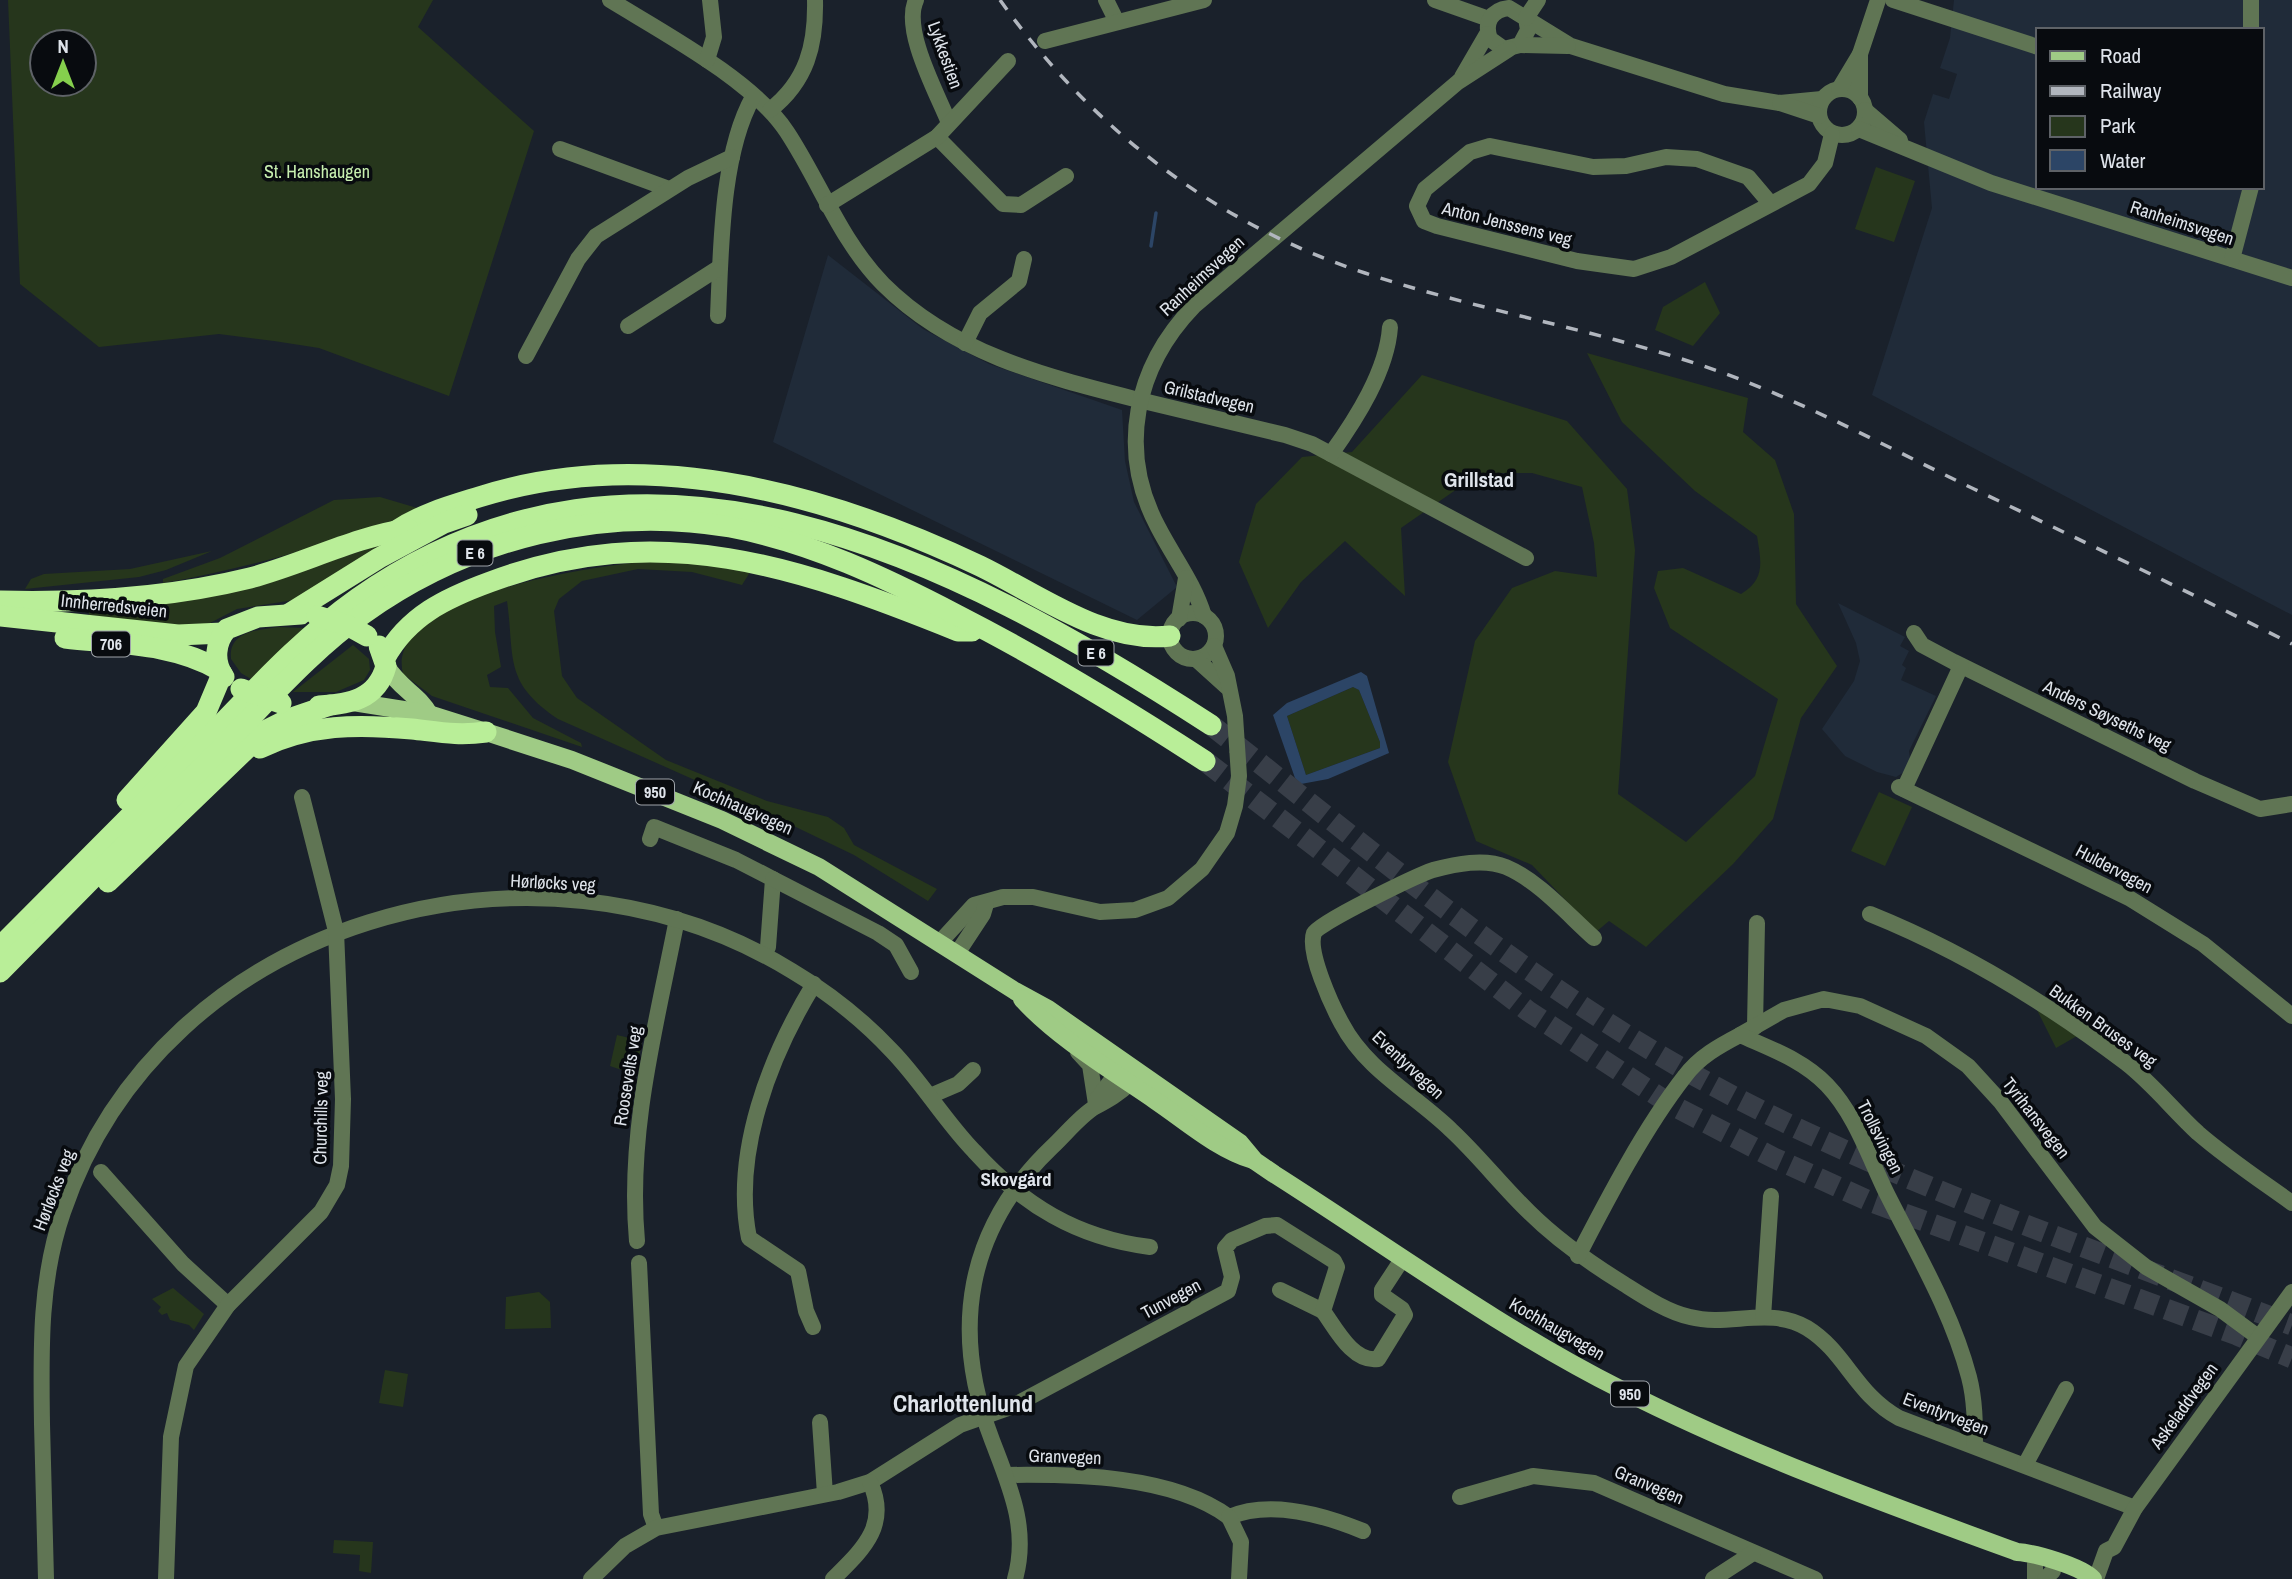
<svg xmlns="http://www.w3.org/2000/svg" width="2292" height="1579" viewBox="0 0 2292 1579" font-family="'Archivo Narrow',sans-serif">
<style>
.built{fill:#202b39;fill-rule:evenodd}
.green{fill:#26361c;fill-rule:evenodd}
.water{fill:#2c4566;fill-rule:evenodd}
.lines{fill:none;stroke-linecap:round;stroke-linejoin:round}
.stream{stroke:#2c4566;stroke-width:3.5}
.highway-tunnel{stroke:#383e48;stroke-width:21;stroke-dasharray:21 10;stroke-linecap:butt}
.minor{stroke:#607554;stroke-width:16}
.major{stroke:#9fcb85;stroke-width:18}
.highway{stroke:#b9ee98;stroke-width:21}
.rail{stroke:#b1b6be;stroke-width:3.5;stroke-dasharray:12 12;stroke-linecap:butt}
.highway-bridge{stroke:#b9ee98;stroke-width:21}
.labels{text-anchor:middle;stroke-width:7;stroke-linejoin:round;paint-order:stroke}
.shield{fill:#080b0f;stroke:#9ea3a9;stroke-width:2}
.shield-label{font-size:16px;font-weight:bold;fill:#dfe4eb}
.street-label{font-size:18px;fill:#dfe4eb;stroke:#080b0f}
.park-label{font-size:18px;fill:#c8f0b0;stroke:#080b0f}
.neighbourhood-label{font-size:19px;font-weight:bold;fill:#dfe4eb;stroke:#080b0f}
.quarter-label{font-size:21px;font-weight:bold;fill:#dfe4eb;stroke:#080b0f}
.district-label{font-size:24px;font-weight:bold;fill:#dfe4eb;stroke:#080b0f}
</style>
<rect width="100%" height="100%" fill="#1a212b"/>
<g class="built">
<path d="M1954,0H2292V615L1872,395L1932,208L1924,122L1933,94L1949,99L1957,74L1940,68L1950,38ZM2038,30H2262V187H2038Z"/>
<polygon points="828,255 923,329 989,364 1122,410 1125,461 1134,502 1177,587 1137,620 773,442"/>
<polygon points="1838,603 1905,637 1900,646 1909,651 1902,665 1906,668 1901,680 1936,696 1909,751 1910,759 1904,772 1896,777 1877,772 1845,756 1822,729 1854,681 1860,661 1856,643"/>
</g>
<g class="green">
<path d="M8,0H433L418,27L534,131L449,396L319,348L274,341L219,334L99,347L20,284ZM42,42H84V84H42Z"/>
<polygon points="1876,167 1915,181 1894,242 1855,229"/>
<polygon points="1705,282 1720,313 1693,346 1655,330 1663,307"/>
<path d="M1587,353L1748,398L1743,432L1775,460L1794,514L1796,604L1837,666L1801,718L1773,819L1733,864L1646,947L1609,921L1596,932L1532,865L1476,841L1448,762L1475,641L1512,588L1555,571L1597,577L1594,543L1582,487L1532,473H1480L1401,528L1405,596L1345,541L1301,582L1268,628L1239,562L1256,504L1302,457L1352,452L1422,375L1567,421L1627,489L1635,550L1618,794L1686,842L1755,776L1778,699L1670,628L1654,588L1658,571L1683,568L1741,594C1766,579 1761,561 1757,536L1695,491L1622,422Z"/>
<path d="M380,497L424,510C338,542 253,567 163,583V579L220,558L334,500Z"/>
<polygon points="398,539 294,600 237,609 210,623 189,627 89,615 89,608 275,579"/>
<polygon points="212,551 166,570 139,577 25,589 31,579 44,574 130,569"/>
<path d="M678,559L752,569L742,585L692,572L638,569L582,581L559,599L554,611L562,676L577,698L666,760L767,801L828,817L844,828L854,845L937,889L928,901L854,855L744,802L558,719C503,682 515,658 507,601L494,606L495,632L501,667L487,675L490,687L508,688L533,718L581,743L582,747L432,696L403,674C382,590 623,561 678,559Z"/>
<path d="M279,627L304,628L251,679L241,673L231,659C228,631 258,630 279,627Z"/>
<polygon points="353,645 369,659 370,670 364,680 336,692 293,692"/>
<polygon points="1353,687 1359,690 1380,742 1380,748 1306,775 1287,716"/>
<polygon points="1879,792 1912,807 1885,866 1851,851"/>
<polygon points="2035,1006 2077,1036 2056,1048"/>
<polygon points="617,1035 642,1041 636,1075 610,1066"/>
<polygon points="173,1288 204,1314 194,1330 189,1325 170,1320 167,1313 162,1315 158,1311 161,1307 152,1299"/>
<polygon points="539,1292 550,1302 551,1328 505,1329 506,1297"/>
<polygon points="385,1370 408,1374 403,1407 379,1403"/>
<polygon points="334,1540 373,1542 371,1573 359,1571 360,1555 333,1553"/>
</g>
<path class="water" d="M1361,672L1367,676L1389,753L1328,779L1301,784L1295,778L1273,715L1287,703ZM1353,687L1359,690L1380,742V748L1306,775L1287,716Z"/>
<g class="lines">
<polyline class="stream" points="1151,246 1156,213"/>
<g class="highway-tunnel">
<path d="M1211,725C1367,847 1519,976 1692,1074C1882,1180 2089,1247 2292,1325"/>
<polyline points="1205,761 1528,1011 1670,1104 1774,1158 1869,1201 2237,1335 2292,1358"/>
</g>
<g class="minor">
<path d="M610,0C662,32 754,81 787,132C820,182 840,240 883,284C952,353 1044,376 1135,399C1185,411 1235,423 1285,435L1312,444L1526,558"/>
<path d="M916,0C902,30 937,93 949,123"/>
<polyline points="1106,0 1117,22"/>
<polyline points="1435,0 1489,19"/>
<polyline points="1893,0 2038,47"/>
<polyline points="2251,0 2251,30"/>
<path d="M1526,18L1528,30L1520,45L1504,49L1490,39C1484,23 1491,10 1509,8L1571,46L1724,94L1780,103L1822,99"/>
<polyline points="1526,18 1538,0"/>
<polyline points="1045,41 1204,0"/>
<polyline points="1520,45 1568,46"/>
<polyline points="707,60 714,37 710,0"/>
<polyline points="1462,77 1487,34"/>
<circle cx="1842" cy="112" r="23"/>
<polyline points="1839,89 1860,54"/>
<polyline points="1860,98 1860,54 1878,0"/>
<polyline points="1780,103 1819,116"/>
<path d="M770,110C807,81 816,45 815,0"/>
<polyline points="1865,110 1900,140"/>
<polyline points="1859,129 1991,183 2292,278"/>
<polyline points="937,137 1003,204 1021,205 1066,176"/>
<polyline points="560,149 669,189"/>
<polyline points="1770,203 1748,177 1697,159 1666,157 1626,166 1593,167 1490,146 1470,152 1425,189 1417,206 1424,221 1437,226 1577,261 1634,269 1671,257 1809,184 1825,163 1832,134"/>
<polyline points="827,205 937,137 1008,61"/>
<polyline points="2232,259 2251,187"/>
<path d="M718,316C721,250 721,154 753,97"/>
<polyline points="628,326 720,267"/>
<polyline points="965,343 980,313 1019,281 1024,259"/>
<polyline points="526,356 578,259 596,236 688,178 732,157"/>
<path d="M1331,454C1356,419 1387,371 1390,327"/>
<circle cx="1193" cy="636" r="23"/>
<path d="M1204,616C1194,583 1174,558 1158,527C1117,450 1135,367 1194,306L1458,82L1509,49"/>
<polyline points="1179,619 1186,578"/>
<polyline points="1914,633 1922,645 1954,662 2195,781 2260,809 2292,804"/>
<polyline points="1196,659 1227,687"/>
<polyline points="1899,787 2129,898 2203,944 2292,1016"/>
<polyline points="1904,789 1961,666"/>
<polyline points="650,839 654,827 736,860 773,879 768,947 764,954"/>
<polyline points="773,879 878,933 896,945 911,972"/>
<path d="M1870,914C1962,951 2047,1003 2126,1063C2153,1084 2173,1110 2198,1133C2228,1159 2260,1180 2292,1203"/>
<path d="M1594,938C1568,915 1539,881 1506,867C1484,858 1456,864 1433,870C1418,875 1318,923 1314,933C1307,952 1332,1006 1342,1024C1366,1070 1415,1095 1451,1130C1479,1156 1502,1186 1529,1212C1558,1241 1590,1263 1624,1284C1643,1296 1667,1312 1690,1317C1729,1327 1770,1306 1807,1328C1846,1352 1855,1394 1899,1418L2135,1508"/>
<polyline points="941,941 974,905 1003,897 1033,897 1100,912 1135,910 1168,898 1202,869 1227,833 1235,806 1239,776 1235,716 1227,676 1214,646"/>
<polyline points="958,952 983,914 986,904"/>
<polyline points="1755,1027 1757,923"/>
<polyline points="1740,1035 1784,1010 1824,999 1860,1006 1926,1036 1968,1066 2000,1101 2095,1227 2146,1267 2220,1309 2258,1337"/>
<polyline points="1078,1052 1090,1065 1096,1104"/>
<polyline points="930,1096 958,1084 973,1070"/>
<polyline points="101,1172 183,1264 228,1305"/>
<path d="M637,1241C627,1132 656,1026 677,919"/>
<path d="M1578,1256C1608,1198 1645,1127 1685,1076C1699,1057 1719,1046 1740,1035C1771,1049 1803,1060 1827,1085C1855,1114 1869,1157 1886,1192C1916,1252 1952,1312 1969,1377C1975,1400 1975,1423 1975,1446"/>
<polyline points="639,1263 651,1514 656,1528"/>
<polyline points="1280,1290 1323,1311"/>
<polyline points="1763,1317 1771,1196"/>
<path d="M813,1327L806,1311L798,1271L749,1238C732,1153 770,1056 814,984"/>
<polyline points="820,1422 825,1494"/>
<polyline points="2025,1465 2066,1389"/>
<path d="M1006,1475C1075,1474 1172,1475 1229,1517C1271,1499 1324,1515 1363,1531"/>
<polyline points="1460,1497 1533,1476 1594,1483 1815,1579"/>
<polyline points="1229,1517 1241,1542 1239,1579"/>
<path d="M46,1579C45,1527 43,1476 42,1424C41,1352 39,1281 63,1212C163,918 535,814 792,971C829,993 863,1020 892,1051C922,1082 944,1120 974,1151C1023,1205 1077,1238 1150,1247"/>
<polyline points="166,1579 171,1437 186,1366 228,1305 321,1212 337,1185 341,1166 343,1099 336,931 302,797"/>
<path d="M591,1579L625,1546L656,1528L838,1492L870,1482L960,1425L1011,1407L1228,1291L1232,1277L1225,1248L1232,1240L1265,1226L1277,1225L1334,1261L1337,1267L1323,1311C1336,1329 1353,1363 1378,1359L1405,1315L1402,1309L1382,1295V1290L1403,1258"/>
<path d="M833,1579C862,1550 890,1526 870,1482"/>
<path d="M1015,1579C1029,1529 1010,1487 992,1440C950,1331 966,1229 1052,1147C1065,1135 1080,1116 1095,1107C1108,1100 1119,1094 1130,1083L1131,1068L1116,1074L1097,1099"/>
<polyline points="1713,1579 1753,1553"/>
<polyline points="2035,1579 2035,1564"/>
<polyline points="2045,1579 2053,1571"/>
<polyline points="2096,1579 2106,1551 2114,1547 2135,1508 2292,1292"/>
</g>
<g class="major">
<path d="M386,666C400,689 419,695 429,714"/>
<path d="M353,702L429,714L486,732L572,760L722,820L819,867L1015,991L1048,1009L1240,1143L1255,1161L1274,1174C1389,1247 1499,1328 1620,1389C1748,1454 1883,1503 2017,1552C2034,1553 2081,1566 2093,1579"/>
<path d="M1022,999C1056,1037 1114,1072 1156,1101C1187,1122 1217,1149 1253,1160"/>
</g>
<g class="highway">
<path d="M396,531C421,514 450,506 479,497C646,444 826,493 980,566C1038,594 1103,644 1170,636"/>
<path d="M0,601C83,603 169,598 250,578C303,564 354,537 408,529"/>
<polyline points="289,614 379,558 444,523 467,515"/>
<polyline points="0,616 178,635 223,633"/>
<path d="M65,638C116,644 174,643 219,670"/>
<path d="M385,658C408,616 446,598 490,582C660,518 799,567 958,631H972"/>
<path d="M224,677C213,662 215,642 227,629L258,617L301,614"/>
<path d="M319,706C349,704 377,700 386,666L379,646"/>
<path d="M260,748C310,724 357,724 412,729C439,732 458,736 486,732"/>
<polyline points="127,800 206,712 222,674"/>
<polyline points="108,882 265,731 289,719 330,705"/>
<path d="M0,947C67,879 135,812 202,744C251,694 300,639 358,598C644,397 955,559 1211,725"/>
<path d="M0,972C74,897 148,822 222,747C267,702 311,651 363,614C469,538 602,505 730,527C811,542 886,578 957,615C1043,659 1125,709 1205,761"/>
</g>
<path class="rail" d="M1000,0C1092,129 1214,223 1365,273C1491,315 1623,333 1747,382C1825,413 1899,453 1974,489C2080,540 2187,591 2292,644"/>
<g class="highway-bridge">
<polyline points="317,616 349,626 367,636"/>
<polyline points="241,689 281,703"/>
</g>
</g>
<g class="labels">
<g class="shield">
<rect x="457.5" y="540.5" width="35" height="25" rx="5"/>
<rect x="92" y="631.5" width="38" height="25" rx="5"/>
<rect x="1078.5" y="640.5" width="35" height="25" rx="5"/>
<rect x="636" y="779.5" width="38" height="25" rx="5"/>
<rect x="1611" y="1381.5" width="38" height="25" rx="5"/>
</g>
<g class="shield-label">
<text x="475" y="559">E 6</text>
<text x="111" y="650">706</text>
<text x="1096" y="659">E 6</text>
<text x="655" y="798">950</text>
<text x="1630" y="1400">950</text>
</g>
<g class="street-label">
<text transform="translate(945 55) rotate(70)" y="6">Lykkestien</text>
<text transform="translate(2182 223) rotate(18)" y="6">Ranheimsvegen</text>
<text transform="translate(1507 224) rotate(14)" y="6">Anton Jenssens veg</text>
<text transform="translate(1202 276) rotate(-43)" y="6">Ranheimsvegen</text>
<text transform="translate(1209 397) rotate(13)" y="6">Grilstadvegen</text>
<text transform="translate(114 606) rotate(6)" y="6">Innherredsveien</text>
<text transform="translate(2107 716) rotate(26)" y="6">Anders Søyseths veg</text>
<text transform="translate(743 808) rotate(24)" y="6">Kochhaugvegen</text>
<text transform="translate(2114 869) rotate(28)" y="6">Huldervegen</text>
<text transform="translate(553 883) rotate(3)" y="6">Hørløcks veg</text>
<text transform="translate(2103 1026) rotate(36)" y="6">Bukken Bruses veg</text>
<text transform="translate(1408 1065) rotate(43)" y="6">Eventyrvegen</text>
<text transform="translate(628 1076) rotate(-81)" y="6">Roosevelts veg</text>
<text transform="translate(321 1118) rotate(-89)" y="6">Churchills veg</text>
<text transform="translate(2036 1118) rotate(52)" y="6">Tyrihansvegen</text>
<text transform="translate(1880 1137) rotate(63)" y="6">Trollsvingen</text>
<text transform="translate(54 1190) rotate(-69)" y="6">Hørløcks veg</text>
<text transform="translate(1171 1299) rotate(-28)" y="6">Tunvegen</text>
<text transform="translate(1557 1329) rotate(30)" y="6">Kochhaugvegen</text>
<text transform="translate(2184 1406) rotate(-54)" y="6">Askeladdvegen</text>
<text transform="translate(1946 1414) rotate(21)" y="6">Eventyrvegen</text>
<text transform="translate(1065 1457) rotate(2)" y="6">Granvegen</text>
<text transform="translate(1649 1485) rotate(23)" y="6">Granvegen</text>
</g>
<g class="park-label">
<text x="317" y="178">St. Hanshaugen</text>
</g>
<g class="neighbourhood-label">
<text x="1016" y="1186">Skovgård</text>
</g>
<g class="quarter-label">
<text x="1479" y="487">Grillstad</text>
</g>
<g class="district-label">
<text x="963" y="1412">Charlottenlund</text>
</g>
</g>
<rect x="2036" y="28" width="228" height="161" fill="#080b0f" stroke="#5e6267" stroke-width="2"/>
<rect x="2050" y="51" width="35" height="10" fill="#9fcb85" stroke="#5e6267" stroke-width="2"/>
<text x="2100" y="63" font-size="21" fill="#dfe4eb">Road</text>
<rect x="2050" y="86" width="35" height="10" fill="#b1b6be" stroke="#5e6267" stroke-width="2"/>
<text x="2100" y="98" font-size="21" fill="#dfe4eb">Railway</text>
<rect x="2050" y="116" width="35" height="21" fill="#26361c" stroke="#5e6267" stroke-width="2"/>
<text x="2100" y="133" font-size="21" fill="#dfe4eb">Park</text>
<rect x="2050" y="150" width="35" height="21" fill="#2c4566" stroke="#5e6267" stroke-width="2"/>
<text x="2100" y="168" font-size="21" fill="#dfe4eb">Water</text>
<g transform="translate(63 63)"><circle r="33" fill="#080b0f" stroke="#5e6267" stroke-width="2"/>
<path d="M0-5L12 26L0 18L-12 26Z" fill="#85cf4d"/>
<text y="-10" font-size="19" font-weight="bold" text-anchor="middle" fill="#dfe4eb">N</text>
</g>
</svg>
